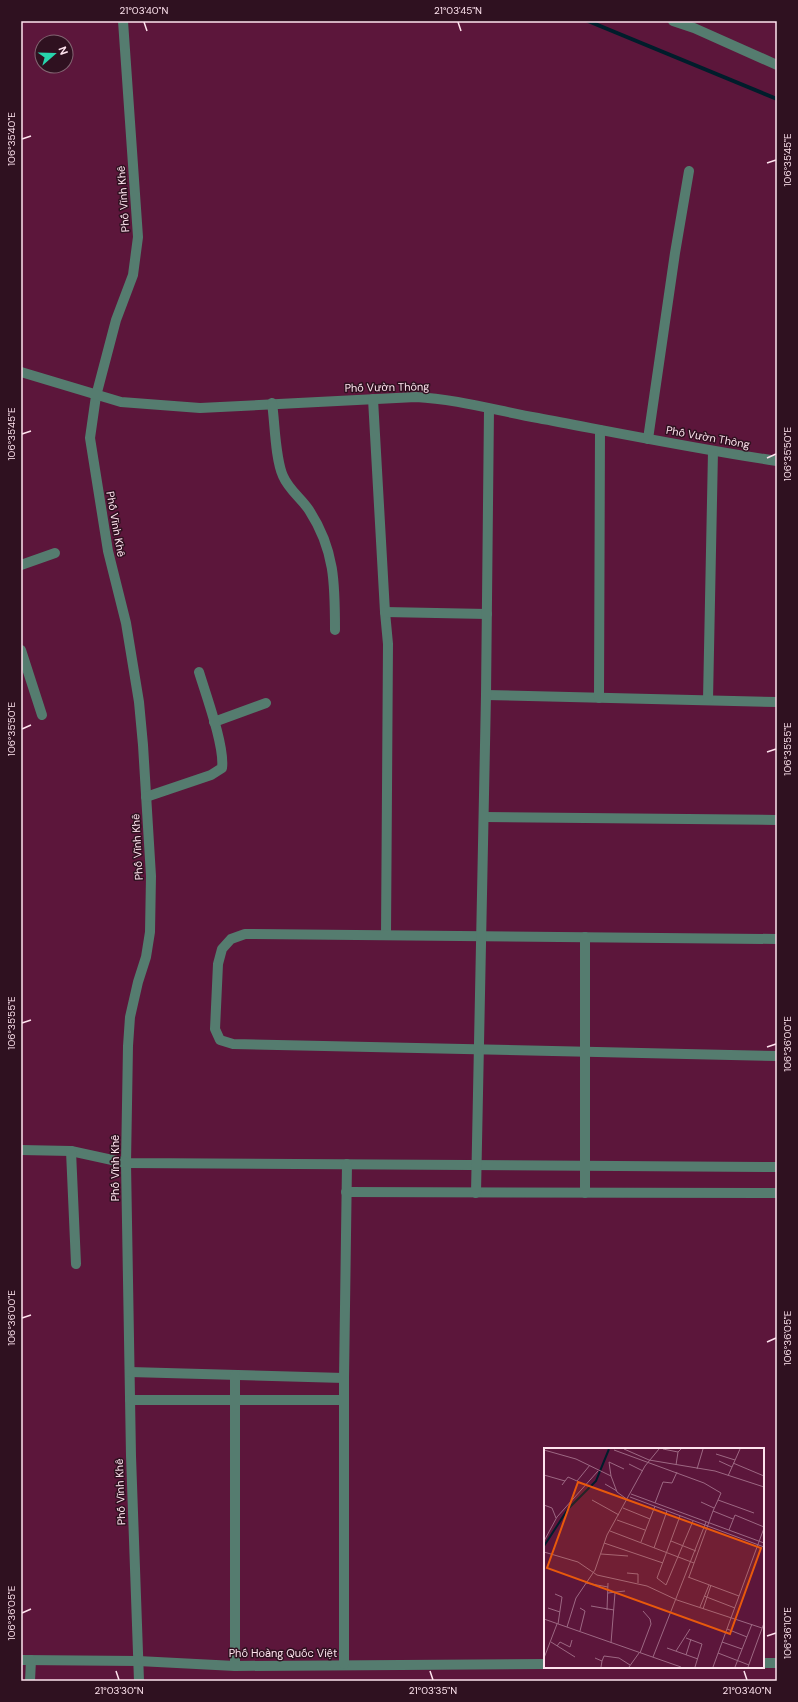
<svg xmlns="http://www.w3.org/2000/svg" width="798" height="1702" viewBox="0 0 798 1702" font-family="'DM Sans',sans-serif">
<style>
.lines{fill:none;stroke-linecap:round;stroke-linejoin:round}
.stream{stroke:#001d2b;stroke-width:4}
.minor{stroke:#557c6f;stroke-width:10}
.ticks{fill:none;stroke:#fee3ee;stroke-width:1.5}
.labels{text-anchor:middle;stroke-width:3;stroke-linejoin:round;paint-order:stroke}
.street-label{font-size:11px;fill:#fee3ee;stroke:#2f1120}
.inset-river{fill:none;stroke:#001d2b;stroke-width:2}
.inset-road{fill:none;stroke:#9d6883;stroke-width:1}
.view{fill:#e8590c;fill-opacity:0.15;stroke:#e8590c;stroke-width:2}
.inset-edge{fill:none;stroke:#fee3ee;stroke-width:2}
.neatline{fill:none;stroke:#fee3ee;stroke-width:1.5}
.ticks-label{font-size:10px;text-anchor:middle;fill:#fee3ee}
</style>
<rect width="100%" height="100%" fill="#5c163b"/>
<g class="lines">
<polyline class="stream" points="588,21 777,99"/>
<g class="minor">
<polyline points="123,21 138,237 133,275 116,320 96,396 90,438 108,551 126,623 139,702 143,745 151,876 150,932 146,957 138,982 130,1017 128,1046 126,1163 131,1456 139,1681"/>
<polyline points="673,21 694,28 777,65"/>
<path d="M21,372L121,402L200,408L416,397C457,399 498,411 538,418C618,433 697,449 777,461"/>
<polyline points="373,399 385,612 388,644 386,935"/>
<path d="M272,403C275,423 275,458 283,476C289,490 301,498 309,510C335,550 335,584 335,630"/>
<polyline points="648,439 675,253 689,171"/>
<polyline points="21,565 55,553"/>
<polyline points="385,612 487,614"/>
<polyline points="21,650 42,715"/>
<polyline points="486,695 777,702"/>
<polyline points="599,698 600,430"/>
<polyline points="708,700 713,451"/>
<polyline points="214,722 266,703"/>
<path d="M146,797L211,775L222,768C225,747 206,695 199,672"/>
<polyline points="484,817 777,820"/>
<polyline points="777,939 245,934 231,939 222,949 218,964 215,1029 220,1040 233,1044 777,1056"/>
<polyline points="21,1150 71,1151 126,1163 777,1167"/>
<polyline points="71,1151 76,1264"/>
<polyline points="346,1192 777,1193"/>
<polyline points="476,1193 486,695 489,409"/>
<polyline points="585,1193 585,937"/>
<polyline points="130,1372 344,1378"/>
<polyline points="235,1375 235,1666"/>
<polyline points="130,1400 344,1400"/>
<polyline points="21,1660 138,1661 235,1666 545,1664"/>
<polyline points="763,1663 777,1663"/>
<polyline points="344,1664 344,1378 347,1164"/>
<polyline points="30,1681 31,1660"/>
</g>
</g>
<path class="ticks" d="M144,22L147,31M458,22L461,31M22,139L31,136M767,163L776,160M22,434L31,431M767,458L776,454M22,729L31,725M767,752L776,749M22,1023L31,1020M767,1047L776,1044M22,1318L31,1315M767,1342L776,1338M22,1613L31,1609M767,1636L776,1633M116,1671L119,1680M430,1671L433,1680M744,1671L747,1680"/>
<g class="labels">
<g class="street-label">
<text transform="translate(123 199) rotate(-94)" y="4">Phố Vĩnh Khê</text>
<text transform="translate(387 387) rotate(-1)" y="4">Phố Vườn Thông</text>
<text transform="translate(708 437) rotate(10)" y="4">Phố Vườn Thông</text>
<text transform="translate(116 524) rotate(80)" y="4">Phố Vĩnh Khê</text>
<text transform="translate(137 847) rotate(-93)" y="4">Phố Vĩnh Khê</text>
<text transform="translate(115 1168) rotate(-90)" y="4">Phố Vĩnh Khê</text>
<text transform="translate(120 1492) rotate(-92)" y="4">Phố Vĩnh Khê</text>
<text x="283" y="1657">Phố Hoàng Quốc Việt</text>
</g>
</g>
<g transform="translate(544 1448)">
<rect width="220" height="220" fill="#5c163b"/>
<path class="inset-river" d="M0,98L24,61L52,33L65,1"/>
<path class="inset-road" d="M80,1L105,12L171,23L220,39M119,1L134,4L137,1M0,2L32,11L67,28L73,44L84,52M70,2L160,35L177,45L174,52M172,6L191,12M175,13L188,19M189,15L220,28M85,16L99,23M132,17L134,4M153,21L159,1M0,27L21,33M67,28L65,14L80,21M184,28L196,1M61,36L73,43M18,37L24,29L33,33L46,17M87,46L220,95M86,49L220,99M48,52L75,67M157,54L170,60M111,55L119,34L128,35L133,24M0,57L8,60L12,70M79,60L106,71M136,68L113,130L122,137L149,73M189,71L169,63L174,52L210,65M73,72L101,82M185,82L191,67L220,79M66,83L150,115M0,93L13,69L54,23M127,93L152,103M97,94L111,58M60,95L119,115M110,100L123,63M0,104L34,114L53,127L103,138L133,152L218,180M57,106L84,108M83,125L94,126V135M144,129L195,148M145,129L169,63M42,135L64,139M64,145L81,143M11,146L18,149L14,176M160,148L191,160M47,158L70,162M156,159L165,137M4,160L16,164M159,161L167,137M63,162L64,135M0,171L137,219M23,179L32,150L51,122L63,87L101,18L115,1M183,181L203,189M36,183L41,163L36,160M142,190L158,196L151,219M7,194L31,209M178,194L198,201M67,195L71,145M13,198L16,194L26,199L28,192M123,200L154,211M132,203L146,181M96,205L107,176L106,171L99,163M174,205L205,217M142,207L147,191M109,209L162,74M0,210L13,176M51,210L58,213L57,219M58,213L60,208L75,210L86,217M85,219L95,205M169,219L220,80M191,219L208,176M204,219L220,175"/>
<path class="view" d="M34,34L217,100L186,186L3,120Z"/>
<rect width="220" height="220" class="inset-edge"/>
</g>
<rect width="798" height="1702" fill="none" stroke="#2f1120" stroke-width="44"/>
<g transform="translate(54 54) rotate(70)"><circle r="19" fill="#2f1120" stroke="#826572"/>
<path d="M0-3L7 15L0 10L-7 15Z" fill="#28d5ad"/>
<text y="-6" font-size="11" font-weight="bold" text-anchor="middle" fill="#fee3ee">N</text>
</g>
<rect x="22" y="22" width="754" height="1658" class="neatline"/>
<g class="ticks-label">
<text x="144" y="14">21°03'40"N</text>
<text x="458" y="14">21°03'45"N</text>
<text transform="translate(11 139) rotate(-90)" y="4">106°35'40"E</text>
<text transform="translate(787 160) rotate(-90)" y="4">106°35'45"E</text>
<text transform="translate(11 434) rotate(-90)" y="4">106°35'45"E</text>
<text transform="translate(787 454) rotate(-90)" y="4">106°35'50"E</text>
<text transform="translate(11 729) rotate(-90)" y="4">106°35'50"E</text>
<text transform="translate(787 749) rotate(-90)" y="4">106°35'55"E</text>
<text transform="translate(11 1023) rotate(-90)" y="4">106°35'55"E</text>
<text transform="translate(787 1044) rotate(-90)" y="4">106°36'00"E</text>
<text transform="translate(11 1318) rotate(-90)" y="4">106°36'00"E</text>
<text transform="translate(787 1338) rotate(-90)" y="4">106°36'05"E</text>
<text transform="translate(11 1613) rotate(-90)" y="4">106°36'05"E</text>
<text transform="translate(787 1633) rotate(-90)" y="4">106°36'10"E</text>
<text x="119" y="1694">21°03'30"N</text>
<text x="433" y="1694">21°03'35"N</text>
<text x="747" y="1694">21°03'40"N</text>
</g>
</svg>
